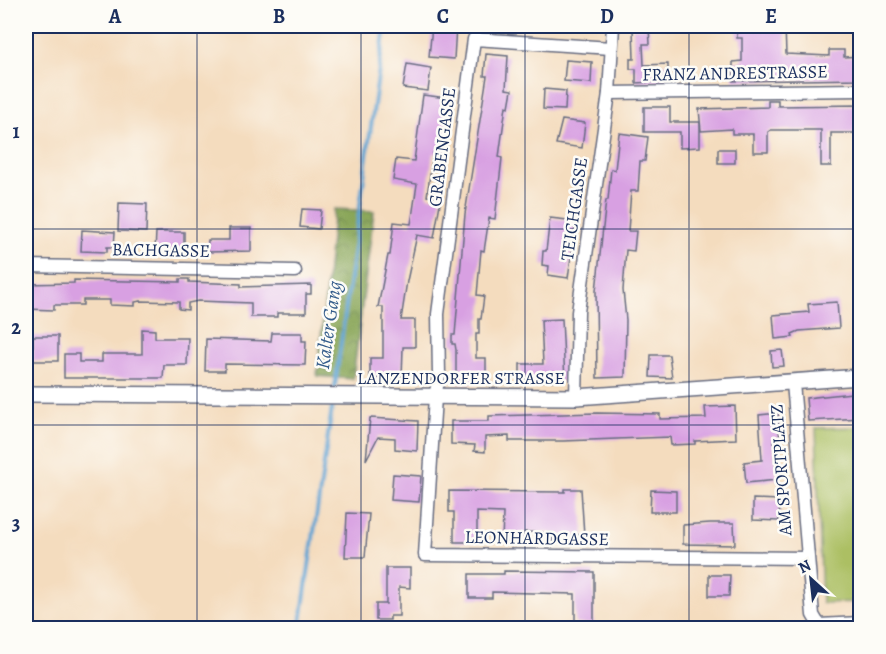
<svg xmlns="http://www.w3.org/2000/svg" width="886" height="654" viewBox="0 0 886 654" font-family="Alegreya,serif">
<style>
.forest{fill:url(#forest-crowns);stroke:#526a5c;stroke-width:1.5}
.pitch{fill:#acbf63;stroke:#647760;stroke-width:1.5}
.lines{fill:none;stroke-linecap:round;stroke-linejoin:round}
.stream{stroke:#5ca2d2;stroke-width:4}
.building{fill:#d8a0e2}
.minor-casing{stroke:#676c80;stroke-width:15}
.tertiary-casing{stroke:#676c80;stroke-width:18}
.minor{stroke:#fff;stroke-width:12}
.tertiary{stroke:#fff;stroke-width:15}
.grid{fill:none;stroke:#1b2f5e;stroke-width:1.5;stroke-opacity:0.55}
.labels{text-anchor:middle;stroke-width:5;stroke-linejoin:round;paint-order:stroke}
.street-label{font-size:18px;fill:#1b2f5e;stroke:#fdfcf7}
.water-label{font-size:20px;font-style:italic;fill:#355d8c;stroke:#fdfcf7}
.neatline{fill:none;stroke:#1b2f5e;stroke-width:2}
.grid-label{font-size:20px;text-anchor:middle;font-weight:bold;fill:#1b2f5e}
</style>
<defs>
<pattern id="forest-crowns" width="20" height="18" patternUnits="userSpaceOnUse" patternTransform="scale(1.5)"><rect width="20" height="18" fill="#89a659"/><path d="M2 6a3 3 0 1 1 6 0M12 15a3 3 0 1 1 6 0" fill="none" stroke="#6f884d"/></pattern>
</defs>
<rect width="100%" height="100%" fill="#fdfcf7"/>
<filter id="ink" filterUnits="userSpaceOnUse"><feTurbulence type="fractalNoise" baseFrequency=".0167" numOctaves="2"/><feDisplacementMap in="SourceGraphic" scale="12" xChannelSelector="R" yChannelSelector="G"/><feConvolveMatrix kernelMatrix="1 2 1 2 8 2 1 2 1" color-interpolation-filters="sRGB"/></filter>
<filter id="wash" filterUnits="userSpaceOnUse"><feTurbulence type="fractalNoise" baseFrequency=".008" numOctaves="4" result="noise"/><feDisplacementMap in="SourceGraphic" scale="24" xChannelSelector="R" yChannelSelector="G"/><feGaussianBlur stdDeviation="1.35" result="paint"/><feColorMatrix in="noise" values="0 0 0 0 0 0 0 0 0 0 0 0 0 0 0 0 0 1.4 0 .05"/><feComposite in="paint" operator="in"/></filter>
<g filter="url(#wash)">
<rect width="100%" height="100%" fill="#f4dcbe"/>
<polygon class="forest" points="334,209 374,211 353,379 317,376"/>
<polygon class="pitch" points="860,427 860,602 822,603 816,428"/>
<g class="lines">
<g class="stream">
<polyline points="334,393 385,26"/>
<polyline points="300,628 333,401"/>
</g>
</g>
<g id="blocks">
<g class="building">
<polygon points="432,26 456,26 454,59 429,57"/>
<polygon points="769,26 785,26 786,54 829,56 829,50 844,50 844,57 861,56 861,79 733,81 733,62 742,61 742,38 737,38 737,29 769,28"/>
<polygon points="633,28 649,28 650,44 643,44 644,65 668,64 668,81 636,83 636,69 630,69 630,59 634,59"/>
<polygon points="486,54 508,56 506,89 512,90 509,107 506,106 499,157 502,158 495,219 489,218 484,251 481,250 477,295 484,296 481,319 479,319 479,334 476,334 476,358 486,358 486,373 479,373 479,383 456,383 456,350 455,344 452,344 452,335 455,335 465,214 487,76 484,76"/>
<polygon points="566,60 592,62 591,83 564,81"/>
<polygon points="407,64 431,68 428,91 403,88"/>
<polygon points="544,89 566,91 565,110 543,109"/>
<polygon points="423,95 447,98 447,101 453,102 445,155 433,153 427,196 441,198 434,238 417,235 407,281 401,320 415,320 415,347 403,347 402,379 370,378 370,358 383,358 383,307 378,307 388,255 390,255 394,222 411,224 417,184 393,180 396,159 414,161"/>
<polygon points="768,100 778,100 778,106 861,105 861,133 831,133 831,166 821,166 821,130 771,130 768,132 768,152 753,152 753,134 732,134 732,129 701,131 699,109 768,107"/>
<polygon points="644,107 670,107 670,122 700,122 700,147 680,148 680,132 644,132"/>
<polygon points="562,120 585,123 582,148 556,144"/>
<polygon points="619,133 648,137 645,161 640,161 638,191 631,191 628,231 636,231 634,251 626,250 623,290 626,320 625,377 597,378 596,291 606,200 608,200 611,169 615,170"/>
<rect x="718" y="149" width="17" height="14"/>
<polygon points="119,203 147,204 146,232 118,231"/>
<polygon points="302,209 321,210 319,229 300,227"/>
<polygon points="550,218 576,221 568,278 548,275 549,266 542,265 543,251 546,251"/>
<polygon points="229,228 251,228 251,251 207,252 208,240 229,240"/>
<polygon points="82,230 115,232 114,247 107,247 107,252 81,251"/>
<polygon points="156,232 184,232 184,253 155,253"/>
<polygon points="180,279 189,279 189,282 241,284 241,287 311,285 311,294 306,294 306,313 277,313 277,317 251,317 251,303 198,301 188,303 188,310 179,309 179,302 140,301 135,302 135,306 110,305 110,300 83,300 83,305 54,305 54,310 26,309 26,284 74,283 74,280 180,282"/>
<polygon points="837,302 839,328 799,331 792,334 793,337 775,339 773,315 809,312 808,304"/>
<polygon points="562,319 565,381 520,381 520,364 543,364 541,320"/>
<polygon points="142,329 155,330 155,338 188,338 187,365 164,365 163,378 64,378 64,354 79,354 79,362 102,362 102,354 142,354"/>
<polygon points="272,333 302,333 302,341 306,341 305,365 225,364 225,371 205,371 206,339 271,341"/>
<rect x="33" y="336" width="25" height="25"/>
<polygon points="782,350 784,366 772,367 771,351"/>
<polygon points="651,355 669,355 672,378 650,377"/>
<polygon points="861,392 861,418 808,421 806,398"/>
<polygon points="735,406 736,439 695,441 695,444 671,445 670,437 563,441 509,441 509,436 485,437 485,452 474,451 475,445 451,444 451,421 489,421 489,416 597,413 660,414 660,419 706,418 705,407"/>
<polygon points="778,413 780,442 774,442 777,480 746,483 744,462 762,460 759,415"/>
<polygon points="370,418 418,421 417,451 395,449 395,438 378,437 366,460"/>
<polygon points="393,474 421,476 419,502 391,500"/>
<polygon points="565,489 581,489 584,535 575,535 575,543 552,543 552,533 525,532 524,543 502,542 503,513 477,512 477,542 454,542 454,512 449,512 449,491 565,492"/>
<polygon points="651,490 676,491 676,512 650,512"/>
<polygon points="753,499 780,500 779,521 753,520"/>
<polygon points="347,513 369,514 365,557 345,557"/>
<polygon points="710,523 734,523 735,545 683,544 683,525"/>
<polygon points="386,568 410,568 410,588 399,587 399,616 390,616 390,620 376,620 376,604 386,604"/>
<polygon points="504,571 594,572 594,624 575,624 575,594 492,592 492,598 469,598 469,574 504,574"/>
<polygon points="709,575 730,575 729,596 709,596"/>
</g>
</g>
</g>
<g filter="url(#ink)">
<use href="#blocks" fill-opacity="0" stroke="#676c80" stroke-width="1.5"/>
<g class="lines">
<g class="minor-casing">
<g id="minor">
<polyline points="611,48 474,39 438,314 439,376 435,397 425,555 806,558"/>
<polyline points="609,93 860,90"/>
<polyline points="26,266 295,271"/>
<polyline points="793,383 813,615 819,625 860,623"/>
<polyline points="576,397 578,312 609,93 613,26"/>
</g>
</g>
<g class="tertiary-casing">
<polyline id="tertiary" points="26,394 576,397 860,377"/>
</g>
<use href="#minor" class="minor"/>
<use href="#tertiary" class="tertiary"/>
</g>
</g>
<path class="grid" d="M197,26V628M361,26V628M525,26V628M689,26V628M26,229H860M26,425H860"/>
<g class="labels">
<g class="street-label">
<text transform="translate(735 73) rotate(-1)" y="6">FRANZ ANDRESTRASSE</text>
<text transform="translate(442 147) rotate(-83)" y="6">GRABENGASSE</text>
<text transform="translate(574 209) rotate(-82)" y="6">TEICHGASSE</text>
<text transform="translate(161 250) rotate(1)" y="6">BACHGASSE</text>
<text x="461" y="384">LANZENDORFER STRASSE</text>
<text transform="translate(781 470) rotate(-94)" y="6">AM SPORTPLATZ</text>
<text transform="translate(537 538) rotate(1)" y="6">LEONHARDGASSE</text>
</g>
<g class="water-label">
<text transform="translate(328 325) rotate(-82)" y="7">Kalter Gang</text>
</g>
</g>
<rect width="886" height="654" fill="none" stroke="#fdfcf7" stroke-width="66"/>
<g transform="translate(811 579) rotate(333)" stroke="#fdfcf7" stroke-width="4.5" paint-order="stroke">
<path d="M0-4.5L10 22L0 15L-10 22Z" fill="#1b2f5e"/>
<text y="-9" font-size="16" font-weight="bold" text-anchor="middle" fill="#1b2f5e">N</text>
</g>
<rect x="33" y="33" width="820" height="588" class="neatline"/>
<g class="grid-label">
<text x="115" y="23">A</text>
<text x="279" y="23">B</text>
<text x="443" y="23">C</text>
<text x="607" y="23">D</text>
<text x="771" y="23">E</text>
<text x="16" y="138">1</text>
<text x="16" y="334">2</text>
<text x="16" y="530">3</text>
</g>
</svg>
